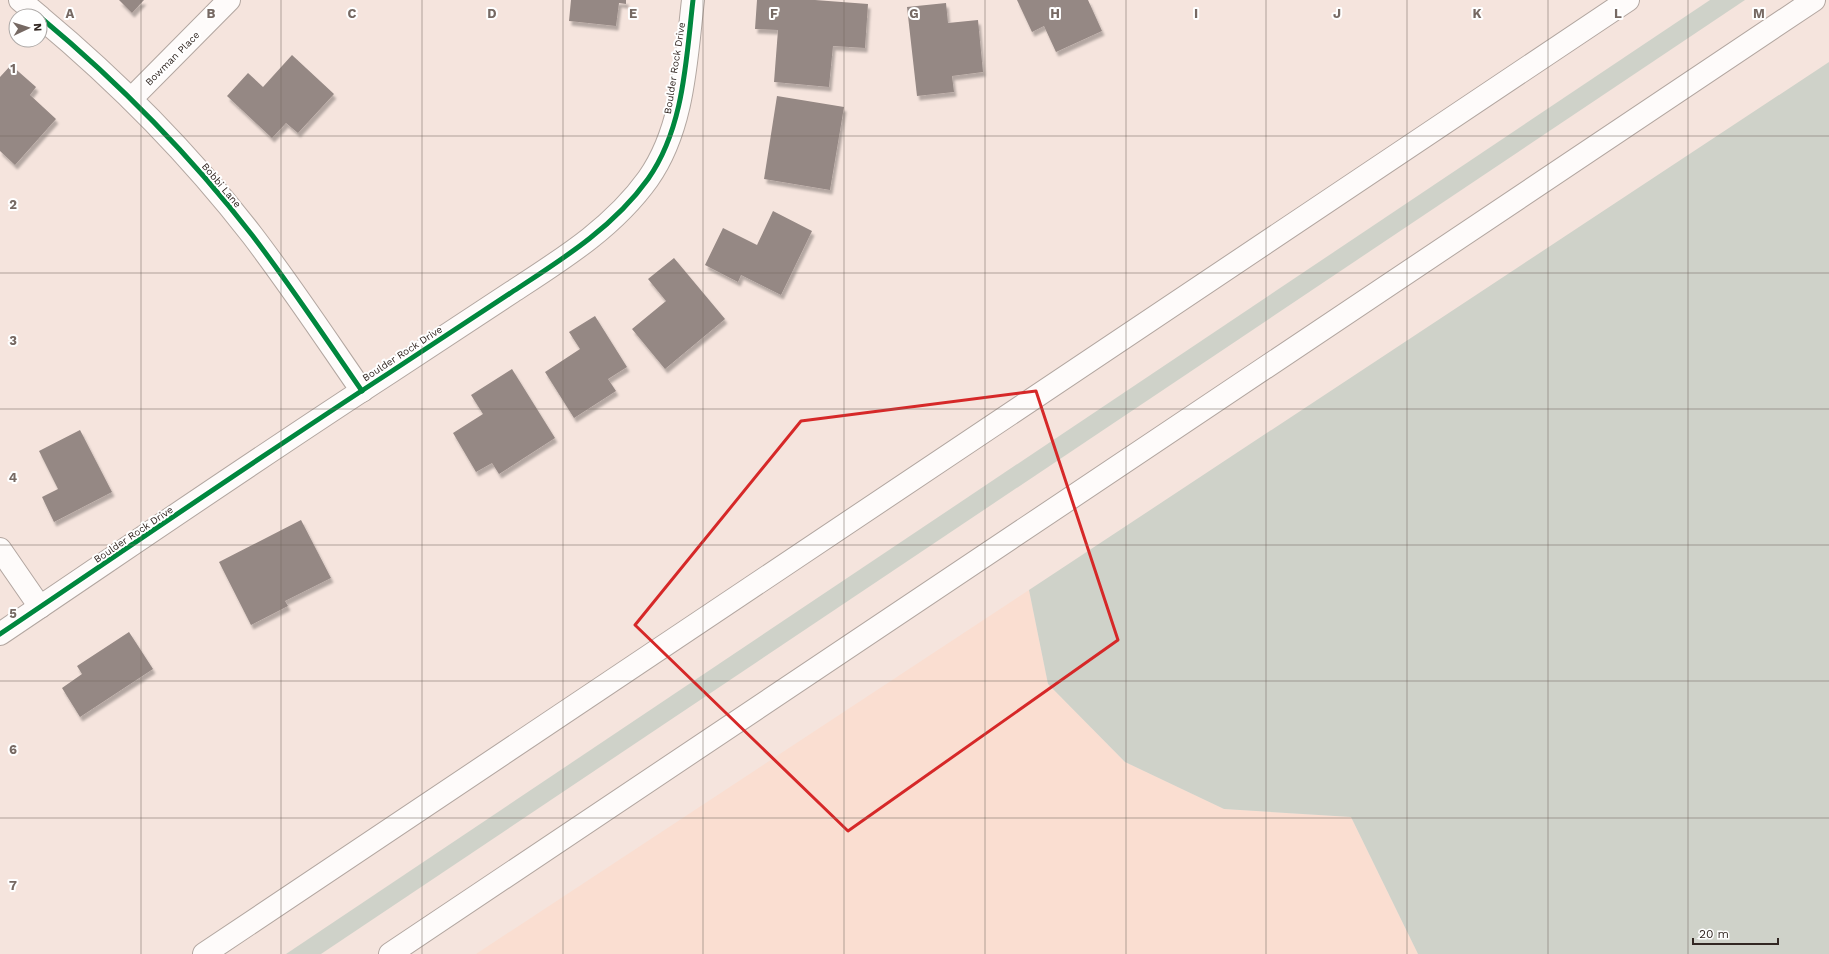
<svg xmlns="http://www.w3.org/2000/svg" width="1829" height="954" viewBox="0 0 1829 954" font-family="'Work Sans',sans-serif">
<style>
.built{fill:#faded1}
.green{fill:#cfd2c9}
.building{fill:#958884;filter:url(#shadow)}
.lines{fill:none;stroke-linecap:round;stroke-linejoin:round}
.minor-casing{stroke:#b2a6a0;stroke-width:24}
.highway-casing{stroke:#b2a6a0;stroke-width:24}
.minor{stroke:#fefbfa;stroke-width:22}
.highway{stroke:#fefbfa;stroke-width:22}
.cycleway-casing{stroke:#fff;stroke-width:8}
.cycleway{stroke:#00873e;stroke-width:5}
.marked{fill:none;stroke:#d62828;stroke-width:3;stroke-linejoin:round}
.grid{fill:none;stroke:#766963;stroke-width:1;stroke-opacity:0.55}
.labels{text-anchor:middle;stroke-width:4;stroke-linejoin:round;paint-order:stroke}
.street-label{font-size:10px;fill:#322722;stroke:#fff}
.grid-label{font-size:13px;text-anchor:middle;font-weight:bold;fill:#766963;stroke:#fff;stroke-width:4;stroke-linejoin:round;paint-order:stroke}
</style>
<defs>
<filter id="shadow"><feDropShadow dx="2.5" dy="4.5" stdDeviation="1" flood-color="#0004"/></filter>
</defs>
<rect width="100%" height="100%" fill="#f5e4dd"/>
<polygon class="built" points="1029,590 1048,684 1125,762 1224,809 1351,817 1418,954 476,954"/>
<g class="green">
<polygon points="1710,0 1745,0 321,954 286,954"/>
<polygon points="1829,62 1829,954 1418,954 1351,817 1224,809 1125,762 1048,684 1029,590"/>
</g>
<g class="building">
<polygon points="119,0 144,0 132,13"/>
<polygon points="571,0 626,0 626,4 619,3 616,26 569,21"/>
<polygon points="757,0 815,0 868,4 865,48 833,46 829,87 774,82 778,30 755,29"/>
<polygon points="1017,0 1088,0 1102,31 1056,52 1044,26 1032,32"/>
<polygon points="946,3 948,23 978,20 983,72 952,76 954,92 917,96 907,7"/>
<polygon points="292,55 334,94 298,133 286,123 272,138 227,96 248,73 263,87"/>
<polygon points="11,65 36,87 30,95 56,119 15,165 0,151 0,77"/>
<polygon points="777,96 844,107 830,190 764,179"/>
<polygon points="773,211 812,231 781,295 741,275 738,282 705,265 723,228 757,245"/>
<polygon points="674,258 725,319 665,369 632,329 666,301 648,279"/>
<polygon points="595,316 627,367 608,379 616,391 574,418 545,372 580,349 569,332"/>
<polygon points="512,369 555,438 499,474 492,463 476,472 453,433 483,414 471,395"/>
<polygon points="80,430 112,492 54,522 42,497 58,489 39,451"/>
<polygon points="301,520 331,578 285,601 288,606 251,625 219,562"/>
<polygon points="129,632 153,669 80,717 62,688 82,674 77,666"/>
</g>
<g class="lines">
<g class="minor-casing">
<g id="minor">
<polyline points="20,0 39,16"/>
<path d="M40,17C118,82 190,155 252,235C291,286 326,339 362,391"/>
<polyline points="131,99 229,0"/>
<polyline points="0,549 40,607"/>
<path d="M0,634C129,547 258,458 389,373C430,346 471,319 512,292C561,260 613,228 648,179C684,128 686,60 693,0"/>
</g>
</g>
<g class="highway-casing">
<g id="highway">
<polyline points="204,954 1628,0"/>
<polyline points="390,954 1814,0"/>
</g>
</g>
<use href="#minor" class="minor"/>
<use href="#highway" class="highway"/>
<g class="cycleway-casing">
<g id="cycleway">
<path d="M40,17C118,82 190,155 252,235C291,286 326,339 362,391"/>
<path d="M0,634C129,547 258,458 389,373C430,346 471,319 512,292C561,260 613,228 648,179C684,128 686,60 693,0"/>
</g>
</g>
<use href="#cycleway" class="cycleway"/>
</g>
<path class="marked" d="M1036,391L1118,640L848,831L635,625L801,421Z"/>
<path class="grid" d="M141,0V954M281,0V954M422,0V954M563,0V954M703,0V954M844,0V954M985,0V954M1126,0V954M1266,0V954M1407,0V954M1548,0V954M1688,0V954M0,136H1829M0,273H1829M0,409H1829M0,545H1829M0,681H1829M0,818H1829"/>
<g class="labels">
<g class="street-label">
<text transform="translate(172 58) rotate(-45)" y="4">Bowman Place</text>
<text transform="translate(674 68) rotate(-81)" y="4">Boulder Rock Drive</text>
<text transform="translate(222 185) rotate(50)" y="4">Bobbi Lane</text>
<text transform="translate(402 353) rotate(-33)" y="4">Boulder Rock Drive</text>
<text transform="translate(133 534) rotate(-34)" y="4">Boulder Rock Drive</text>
</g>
</g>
<g class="grid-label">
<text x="70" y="18">A</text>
<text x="211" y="18">B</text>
<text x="352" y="18">C</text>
<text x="492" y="18">D</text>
<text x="633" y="18">E</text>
<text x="774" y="18">F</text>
<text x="914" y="18">G</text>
<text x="1055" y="18">H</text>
<text x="1196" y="18">I</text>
<text x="1337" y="18">J</text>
<text x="1477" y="18">K</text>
<text x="1618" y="18">L</text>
<text x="1759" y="18">M</text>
<text x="13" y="73">1</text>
<text x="13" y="209">2</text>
<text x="13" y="345">3</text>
<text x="13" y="482">4</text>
<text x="13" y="618">5</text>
<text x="13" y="754">6</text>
<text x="13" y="890">7</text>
</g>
<g transform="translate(28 28) rotate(86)"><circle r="19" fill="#ffffff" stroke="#ada9a7"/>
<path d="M0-3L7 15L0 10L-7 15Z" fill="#766963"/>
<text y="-6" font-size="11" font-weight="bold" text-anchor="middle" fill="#322722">N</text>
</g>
<path d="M1693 938v6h85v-6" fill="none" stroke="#322722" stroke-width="2"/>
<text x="1699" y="938" font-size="12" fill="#322722" stroke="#ffffff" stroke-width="3" paint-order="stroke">20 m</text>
</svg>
